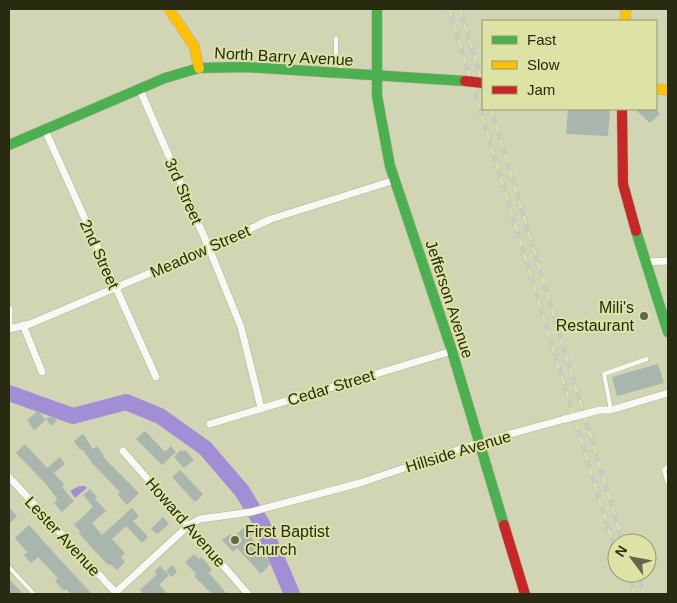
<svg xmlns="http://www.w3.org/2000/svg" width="677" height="603" viewBox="0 0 677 603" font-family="Helvetica,sans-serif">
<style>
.water{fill:#a28ed5}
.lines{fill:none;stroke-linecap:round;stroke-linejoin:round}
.river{stroke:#a28ed5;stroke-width:16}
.building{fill:#a8b6ae}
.lane-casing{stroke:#adb195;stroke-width:5}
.street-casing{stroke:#adb195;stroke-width:8}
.fast-casing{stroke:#adb195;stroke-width:11}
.slow-casing{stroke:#adb195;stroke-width:11}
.jam-casing{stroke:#adb195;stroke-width:11}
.lane{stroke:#f8f9f4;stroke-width:4}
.street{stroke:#f8f9f4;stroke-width:7}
.fast{stroke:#4caf50;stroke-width:10}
.slow{stroke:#ffc107;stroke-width:10}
.jam{stroke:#c62828;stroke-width:10}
.rail-casing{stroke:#c9cac1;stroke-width:4.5}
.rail{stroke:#dce3a5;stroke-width:2.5;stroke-dasharray:8;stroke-linecap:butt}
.street-bridge-casing{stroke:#adb195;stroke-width:8;stroke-linecap:butt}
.jam-bridge-casing{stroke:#adb195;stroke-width:11;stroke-linecap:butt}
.street-bridge{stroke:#f8f9f4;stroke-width:7}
.jam-bridge{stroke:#c62828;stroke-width:10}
.poi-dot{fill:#63664a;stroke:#dce3a5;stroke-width:2}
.labels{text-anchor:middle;stroke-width:4;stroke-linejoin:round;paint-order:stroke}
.street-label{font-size:16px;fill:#282a11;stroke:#dce3a5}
.poi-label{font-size:16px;fill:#282a11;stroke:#dce3a5;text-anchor:end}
</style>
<rect width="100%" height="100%" fill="#d1d5b3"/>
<polygon class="water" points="79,486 85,486 87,488 75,498 70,491"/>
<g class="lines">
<polyline class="river" points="9,393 73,416 126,402 160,416 205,448 242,491 262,524 292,594"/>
</g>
<g class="building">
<polygon points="568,109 610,109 608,136 566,134"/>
<polygon points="635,109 655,109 660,114 650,123"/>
<polygon points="658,364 664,383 617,396 612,377"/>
<polygon points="38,411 46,420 34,430 27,420"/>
<polygon points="52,415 57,421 51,426 46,419"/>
<polygon points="145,431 165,452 171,446 176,452 162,465 136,439"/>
<polygon points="83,434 93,449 97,446 104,456 103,457 139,493 127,505 118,495 120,492 93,464 82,449 80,450 74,441"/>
<polygon points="25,444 47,468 60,457 65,464 54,473 64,484 62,487 74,501 62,512 54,503 57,500 56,499 57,498 45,483 16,453"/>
<polygon points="181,450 183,452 185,450 194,460 184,468 174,457"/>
<polygon points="180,470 203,494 195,502 172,477"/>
<polygon points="90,489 97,497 95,499 106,511 92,523 102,535 132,508 139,516 133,521 148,537 142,543 126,526 112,539 125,553 121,557 125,562 117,570 110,564 108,565 94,550 79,533 80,531 74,525 93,507 83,495"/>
<polygon points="9,507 17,516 9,524"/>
<polygon points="163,517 169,524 157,534 151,529"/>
<polygon points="29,525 65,565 92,594 71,594 66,589 64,591 55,581 58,578 38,557 31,563 24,555 27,552 15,538"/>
<polygon points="247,525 254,533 250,536 261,549 259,551 271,563 261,574 237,548 233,552 222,540 230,534 233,537"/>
<polygon points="194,554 199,559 201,557 207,563 212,570 209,573 227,594 212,594 194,576 196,574 185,562"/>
<polygon points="172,565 177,572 172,577 166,571"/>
<polygon points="160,566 169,575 159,585 168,594 143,594 140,590 157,574 154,572"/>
<polygon points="9,579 23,594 9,594"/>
</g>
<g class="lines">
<g class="lane-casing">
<g id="lane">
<polyline points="336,38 336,61 341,62 340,72"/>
<polyline points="611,410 604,374 647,359"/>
<polyline points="668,466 664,470 667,481 668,482"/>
<polyline points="9,567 34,594"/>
</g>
</g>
<g class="street-casing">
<g id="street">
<polyline points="140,90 209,248 241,327 261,408"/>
<polyline points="45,130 156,377"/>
<polyline points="645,262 668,261"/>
<polyline points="9,309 9,326"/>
<polyline points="23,325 42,372"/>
<polyline points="9,329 30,324 209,248 271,219 395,180"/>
<polyline points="600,410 611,410 668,393"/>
<polyline points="210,424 452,351"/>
<polyline points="123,451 248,594"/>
<polyline points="9,477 117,594"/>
<polyline points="114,594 189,525 200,519 251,512 360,483 478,443 565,419"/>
</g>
</g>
<g class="fast-casing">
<g id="fast">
<polyline points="377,9 377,96 390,166 452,351 504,525"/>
<polyline points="9,145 165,78 199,68 245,67 465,81"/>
<polyline points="636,231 668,332"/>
</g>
</g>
<g class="slow-casing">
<g id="slow">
<polyline points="169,9 194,46 199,68"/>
<polyline points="625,21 626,9"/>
<polyline points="656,89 668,90"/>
</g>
</g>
<g class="jam-casing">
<g id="jam">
<polyline points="622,109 623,184 636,231"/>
<polyline points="504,525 525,594"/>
</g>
</g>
<use href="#lane" class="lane"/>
<use href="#street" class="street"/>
<use href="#fast" class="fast"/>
<use href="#slow" class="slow"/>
<use href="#jam" class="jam"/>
<g class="rail-casing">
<g id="rail">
<polyline points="449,9 617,557"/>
<polyline points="460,9 483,85"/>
<polyline points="491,109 623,543"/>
<polyline points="628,573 634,594"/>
<polyline points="637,573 644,594"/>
</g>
</g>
<use href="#rail" class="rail"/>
<g class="street-bridge-casing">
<polyline id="street-bridge" points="565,419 600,410"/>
</g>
<g class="jam-bridge-casing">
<polyline id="jam-bridge" points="465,81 483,83"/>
</g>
<use href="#street-bridge" class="street-bridge"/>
<use href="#jam-bridge" class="jam-bridge"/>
</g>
<g class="poi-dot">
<circle cx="644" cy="316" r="5"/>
<circle cx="235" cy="540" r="5"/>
</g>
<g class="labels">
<g class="street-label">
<text transform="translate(284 56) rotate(3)" y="6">North Barry Avenue</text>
<text transform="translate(184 191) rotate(66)" y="6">3rd Street</text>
<text transform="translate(200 251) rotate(-24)" y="6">Meadow Street</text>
<text transform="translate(100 254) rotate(66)" y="6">2nd Street</text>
<text transform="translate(450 299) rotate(72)" y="6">Jefferson Avenue</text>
<text transform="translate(331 387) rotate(-17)" y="6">Cedar Street</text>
<text transform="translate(458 451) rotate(-17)" y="6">Hillside Avenue</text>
<text transform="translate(186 522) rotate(49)" y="6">Howard Avenue</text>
<text transform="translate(63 536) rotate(47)" y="6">Lester Avenue</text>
</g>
<g class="poi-label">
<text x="634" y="313">Mili's<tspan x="634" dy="18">Restaurant</tspan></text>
<text x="245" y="537" text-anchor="start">First Baptist<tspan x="245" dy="18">Church</tspan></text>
</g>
</g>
<rect width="677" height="603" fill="none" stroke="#282a11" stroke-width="20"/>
<rect x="482" y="20" width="175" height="90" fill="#dce3a5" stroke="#94996a"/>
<rect x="492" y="36" width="25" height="8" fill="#4caf50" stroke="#94996a"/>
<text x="527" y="45" font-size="15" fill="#282a11">Fast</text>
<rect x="492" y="61" width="25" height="8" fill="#ffc107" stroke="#94996a"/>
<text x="527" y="70" font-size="15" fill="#282a11">Slow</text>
<rect x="492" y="86" width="25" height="8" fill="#c62828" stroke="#94996a"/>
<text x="527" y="95" font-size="15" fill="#282a11">Jam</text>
<g transform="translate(632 558) rotate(302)"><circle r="24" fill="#dce3a5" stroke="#94996a"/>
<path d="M0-4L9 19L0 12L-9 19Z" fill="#63664a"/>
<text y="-8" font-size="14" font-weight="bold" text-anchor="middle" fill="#282a11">N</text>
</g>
</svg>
